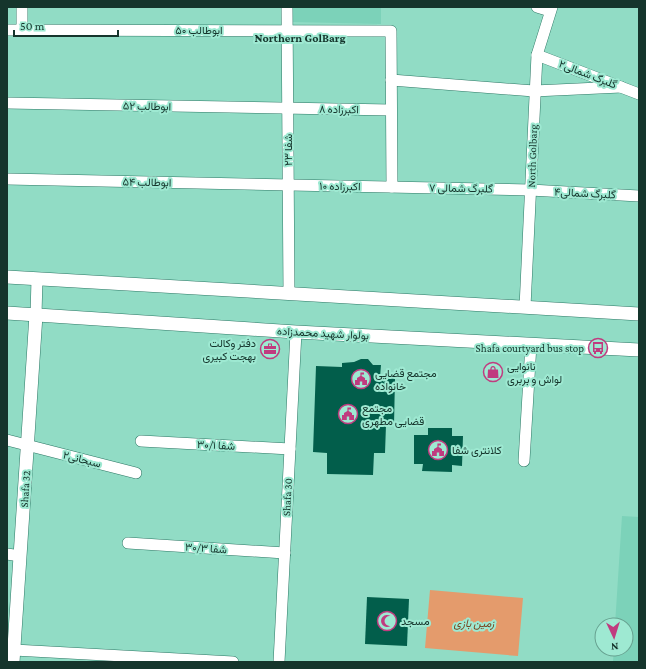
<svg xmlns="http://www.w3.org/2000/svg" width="646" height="669" viewBox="0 0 646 669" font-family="'Crimson Pro',Vazirmatn,serif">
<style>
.built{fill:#7cd2b9}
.green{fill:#e49b6c}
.building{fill:#025e4b}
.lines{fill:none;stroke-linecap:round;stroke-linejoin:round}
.minor-casing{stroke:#2c7865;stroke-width:12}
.tertiary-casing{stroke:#2c7865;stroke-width:14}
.minor{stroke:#fff;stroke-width:11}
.tertiary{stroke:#fff;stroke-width:13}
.labels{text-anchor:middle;stroke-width:4;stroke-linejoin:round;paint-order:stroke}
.street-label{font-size:11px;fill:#15352c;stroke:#9ee9d2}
.poi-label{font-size:11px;fill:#15352c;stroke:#9ee9d2;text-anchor:start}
.park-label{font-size:11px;font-style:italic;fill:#784521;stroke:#9ee9d2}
.neighbourhood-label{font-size:12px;font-weight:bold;fill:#15352c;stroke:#9ee9d2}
</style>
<rect width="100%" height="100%" fill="#91dcc5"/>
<g class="built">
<polygon points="293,7 381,7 381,24 292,22"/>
<polygon points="622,516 639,517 639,662 613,661 614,649 626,649 626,625 615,625"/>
</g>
<polygon class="green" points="430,590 523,598 518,656 425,648"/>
<g class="building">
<polygon points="361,359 368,359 373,365 381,365 380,377 395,378 394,425 386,425 385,453 374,453 373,475 327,474 327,453 313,452 316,366 342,367 342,363 354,362"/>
<polygon points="428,428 452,428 452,436 463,436 462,466 452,465 452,472 422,471 423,464 414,464 414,435 428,435"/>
<polygon points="367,597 409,599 407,646 365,644"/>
</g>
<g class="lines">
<g class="minor-casing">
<g id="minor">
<polyline points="22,7 22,30"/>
<polyline points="287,7 289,294"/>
<polyline points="537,7 550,11"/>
<polyline points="7,30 391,31 392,187"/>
<polyline points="537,55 639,94"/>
<polyline points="391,80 534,91 621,87"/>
<polyline points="7,103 391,110"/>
<polyline points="7,179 530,190 639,196"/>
<polyline points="525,307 537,55 552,7"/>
<polyline points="36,315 37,279"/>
<polyline points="7,440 136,473"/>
<polyline points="141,441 290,449"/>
<polyline points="524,461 531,344"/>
<polyline points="128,543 285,553"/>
<polyline points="7,554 20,556"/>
<polyline points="14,650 233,662"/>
<polyline points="279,662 296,332"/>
</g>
</g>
<g class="tertiary-casing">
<g id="tertiary">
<polyline points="7,277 639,314"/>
<polyline points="7,313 296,332 639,350"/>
<polyline points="13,662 36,315"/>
</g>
</g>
<use href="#minor" class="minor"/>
<use href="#tertiary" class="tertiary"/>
</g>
<defs>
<g id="bus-ring" transform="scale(1)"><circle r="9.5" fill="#9ee9d2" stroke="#c03b7f" stroke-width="1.5"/><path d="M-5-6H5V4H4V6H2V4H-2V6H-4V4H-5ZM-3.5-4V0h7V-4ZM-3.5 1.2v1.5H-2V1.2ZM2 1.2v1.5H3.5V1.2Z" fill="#c03b7f"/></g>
<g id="office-ring" transform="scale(1)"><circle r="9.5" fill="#9ee9d2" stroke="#c03b7f" stroke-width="1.5"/><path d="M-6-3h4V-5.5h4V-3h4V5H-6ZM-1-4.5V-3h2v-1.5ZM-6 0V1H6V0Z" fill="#c03b7f"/></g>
<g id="shop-ring" transform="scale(1)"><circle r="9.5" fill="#9ee9d2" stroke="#c03b7f" stroke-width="1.5"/><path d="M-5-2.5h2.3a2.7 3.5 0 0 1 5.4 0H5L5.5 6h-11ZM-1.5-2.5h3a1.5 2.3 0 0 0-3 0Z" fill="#c03b7f"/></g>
<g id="civic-ring" transform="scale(1)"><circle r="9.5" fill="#9ee9d2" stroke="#c03b7f" stroke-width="1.5"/><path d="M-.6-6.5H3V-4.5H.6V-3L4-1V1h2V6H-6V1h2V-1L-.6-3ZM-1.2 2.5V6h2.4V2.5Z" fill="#c03b7f"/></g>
<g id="mosque-ring" transform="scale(1)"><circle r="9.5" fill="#9ee9d2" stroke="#c03b7f" stroke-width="1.5"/><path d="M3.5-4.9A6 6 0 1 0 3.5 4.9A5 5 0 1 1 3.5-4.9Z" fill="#c03b7f"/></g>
</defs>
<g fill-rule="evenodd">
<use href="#bus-ring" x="598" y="348"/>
<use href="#office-ring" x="270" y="349"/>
<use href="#shop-ring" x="493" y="372"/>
<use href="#civic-ring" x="361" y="379"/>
<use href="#civic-ring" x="348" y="414"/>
<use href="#civic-ring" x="438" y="450"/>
<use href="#mosque-ring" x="387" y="621"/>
</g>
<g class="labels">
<g class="street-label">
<text x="199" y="34">ابوطالب ۵۰</text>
<text transform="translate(588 74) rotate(21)" y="4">گلبرگ شمالی۲</text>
<text transform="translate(147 106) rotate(1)" y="4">ابوطالب ۵۲</text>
<text transform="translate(339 109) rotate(1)" y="4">اکبرزاده ۸</text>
<text transform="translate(288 150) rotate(-90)" y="4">شفا ۲۳</text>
<text transform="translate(532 156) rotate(-88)" y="4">North Golbarg</text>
<text transform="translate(147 182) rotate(1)" y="4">ابوطالب ۵۴</text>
<text transform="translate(340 186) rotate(1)" y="4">اکبرزاده ۱۰</text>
<text transform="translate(461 188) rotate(1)" y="4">گلبرگ شمالی ۷</text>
<text transform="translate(585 193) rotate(3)" y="4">گلبرگ شمالی۴</text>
<text transform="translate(323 333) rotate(3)" y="4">بولوار شهید محمدزاده</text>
<text transform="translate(216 445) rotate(3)" y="4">شفا ۳۰/۱</text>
<text transform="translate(82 459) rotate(14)" y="4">سبحانی۲</text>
<text transform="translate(25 489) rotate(-86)" y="4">Shafa 32</text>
<text transform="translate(287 497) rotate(-87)" y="4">Shafa 30</text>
<text transform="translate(206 548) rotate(4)" y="4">۳۰/۳ شفا</text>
</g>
<g class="poi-label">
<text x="256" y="347" text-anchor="end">دفتر وکالت<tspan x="256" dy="13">بهجت کبیری</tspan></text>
<text x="584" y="352" text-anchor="end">Shafa courtyard bus stop</text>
<text x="507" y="370">نانوایی<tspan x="507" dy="13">لواش و بربری</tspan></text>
<text x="375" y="377">مجتمع قضایی<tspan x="375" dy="13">خانواده</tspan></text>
<text x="362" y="412">مجتمع<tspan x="362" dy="13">قضایی مطهری</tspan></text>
<text x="452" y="454">کلانتری شفا</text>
<text x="401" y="625">مسجد</text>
</g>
<g class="park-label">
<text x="474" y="627">زمین بازی</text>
</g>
<g class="neighbourhood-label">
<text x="300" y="42">Northern GolBarg</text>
</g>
</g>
<rect width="646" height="669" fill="none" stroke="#15352c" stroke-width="16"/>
<g transform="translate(614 637) rotate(176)"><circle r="19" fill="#9ee9d2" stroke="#67a190"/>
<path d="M0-3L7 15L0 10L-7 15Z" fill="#c03b7f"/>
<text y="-6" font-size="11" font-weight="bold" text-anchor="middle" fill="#15352c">N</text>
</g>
<path d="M14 30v6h104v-6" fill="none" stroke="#15352c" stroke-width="2"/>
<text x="20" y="30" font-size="12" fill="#15352c" stroke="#9ee9d2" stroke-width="3" paint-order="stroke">50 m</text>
</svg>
